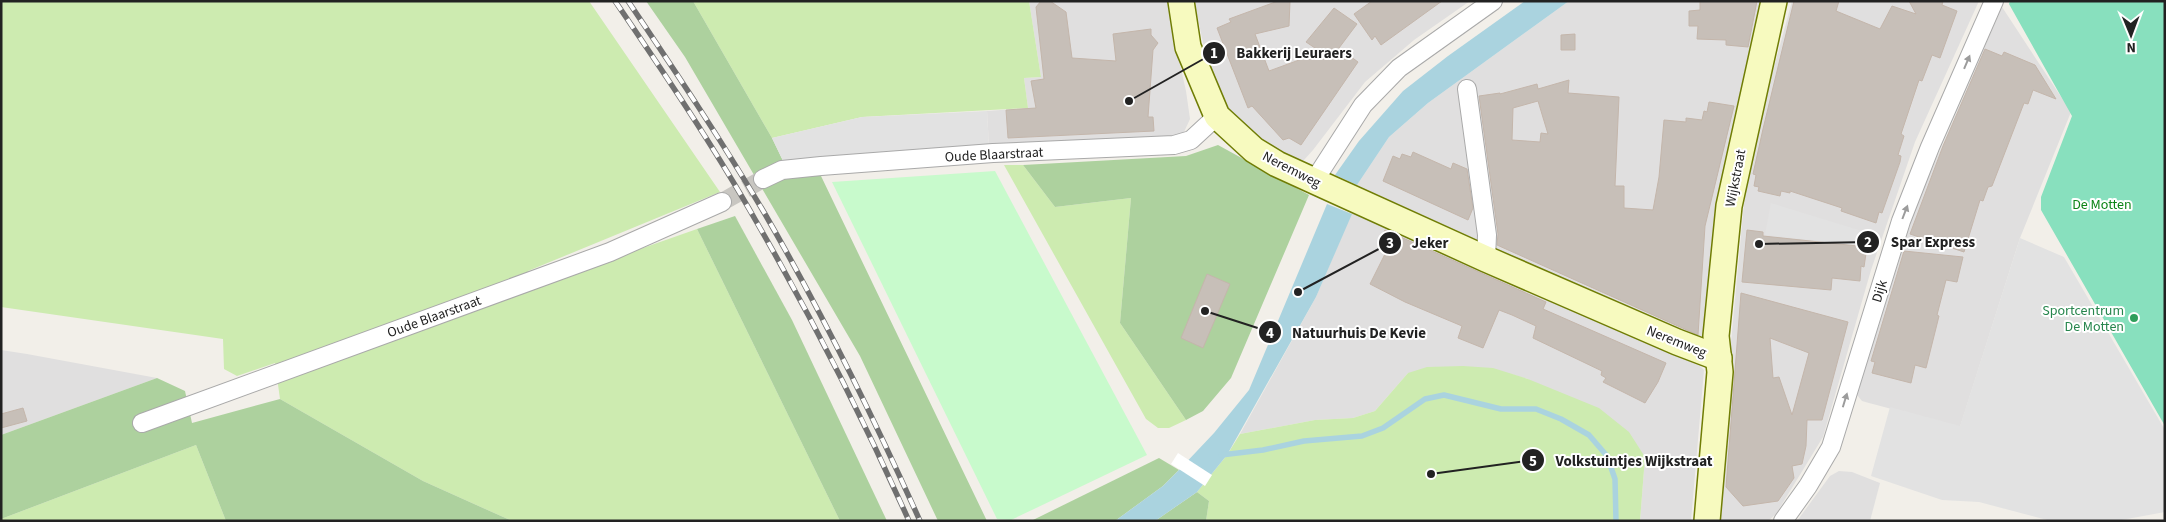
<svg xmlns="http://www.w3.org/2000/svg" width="2166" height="522" viewBox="0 0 2166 522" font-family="'Source Sans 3',sans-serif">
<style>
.residential{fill:#e0dfdf}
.grass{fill:#cdebb0}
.forest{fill:#add19e}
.park{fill:#c8facc}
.pitch{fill:#88e0be}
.parking{fill:#e2e2e2}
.water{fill:#aad3df}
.pier{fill:#fff}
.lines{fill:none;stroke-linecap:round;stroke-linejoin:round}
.stream{stroke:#aad3df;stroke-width:5.5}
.building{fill:#c7bfb8;stroke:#c4b6ab;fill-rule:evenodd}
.street-tunnel{stroke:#c8c6c1;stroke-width:18;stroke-dasharray:18 9;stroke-linecap:butt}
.street-casing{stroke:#a9a9a9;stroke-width:20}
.secondary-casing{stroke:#707d05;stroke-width:28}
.street{stroke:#fff;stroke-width:18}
.secondary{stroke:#f7fabf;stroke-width:25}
.rail-casing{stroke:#707070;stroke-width:5.5}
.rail{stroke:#fff;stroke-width:4;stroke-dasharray:11;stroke-linecap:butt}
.oneway{fill:#9c9c9c}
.leisure-dot{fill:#2e9e5b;stroke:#fff;stroke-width:2}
.labels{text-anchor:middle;stroke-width:4;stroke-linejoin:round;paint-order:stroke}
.street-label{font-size:14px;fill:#222;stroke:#fff}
.park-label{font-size:14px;fill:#0c8416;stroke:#fff}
.leisure-label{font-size:14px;fill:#27864d;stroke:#fff;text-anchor:end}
.leader{fill:none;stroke:#222;stroke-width:2}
.callout-dot{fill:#222;stroke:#fff;stroke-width:2}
.mark-label{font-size:15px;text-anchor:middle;font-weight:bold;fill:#fff}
.callout-label{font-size:15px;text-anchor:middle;font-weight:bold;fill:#222;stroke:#fff;stroke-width:4;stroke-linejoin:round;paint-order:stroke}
</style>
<rect width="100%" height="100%" fill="#f2efe9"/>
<g class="residential">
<polygon points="1029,1 1169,1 1175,42 1186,91 1190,119 1184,132 1175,138 989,147 987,111 1028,108 1024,78 1041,77"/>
<polygon points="1194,1 1470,1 1414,40 1365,82 1313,150 1304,160 1296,162 1252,138 1225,106 1206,56"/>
<polygon points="1569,1 1761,1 1706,328 1702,337 1694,340 1357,185 1389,137 1428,103"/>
<polygon points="1792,1 1979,1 1915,142 1871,270 1823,437 1776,514 1768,521 1719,521 1719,471 1745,193 1770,82"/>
<polygon points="2002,7 2071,112 2020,238 1960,427 1869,403 1862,401 1857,395 1916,206"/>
<polygon points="1353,210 1700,366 1704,370 1691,521 1640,521 1645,457 1528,379 1511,374 1408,373 1375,411 1353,418 1315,420 1240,434 1316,297"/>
<polygon points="1,350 27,354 157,378 1,435"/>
<polygon points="1839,471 1852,472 1880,483 1870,521 1797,521 1830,476"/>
</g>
<g class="grass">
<polygon points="1,1 589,1 720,192 528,271 532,287 697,229 840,521 512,521 423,481 280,399 275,363 237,376 224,369 223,339 1,307"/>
<polygon points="693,1 1029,1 1041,77 1024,78 1028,108 862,117 772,138"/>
<polygon points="1004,165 1023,165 1055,207 1131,198 1120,323 1186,420 1169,428 1158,428 1146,419"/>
<polygon points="1463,366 1493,368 1528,379 1599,408 1629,432 1645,457 1640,521 1206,521 1209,501 1197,492 1227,455 1240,434 1315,420 1353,418 1375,411 1408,373 1427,367"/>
<polygon points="196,445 226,521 1,521 1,519"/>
</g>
<g class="forest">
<polygon points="646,1 693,1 772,138 784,163 785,175 821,176 987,521 938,521 860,356 685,57"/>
<polygon points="1218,145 1309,195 1231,378 1203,411 1186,420 1120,323 1131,198 1055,207 1023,165 1186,156"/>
<polygon points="735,216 792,320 887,521 840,521 697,229"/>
<polygon points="157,378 185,391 192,423 280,399 423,481 512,521 226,521 196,445 1,519 1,435"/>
<polygon points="1159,458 1179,470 1163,486 1115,521 1031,521"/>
<polygon points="1197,492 1209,501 1206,521 1155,521"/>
</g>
<polygon class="park" points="995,171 1147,455 1011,520 997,519 832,182"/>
<polygon class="pitch" points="2010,1 2165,1 2165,426 2041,210 2041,197 2072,116 2009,4"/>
<g class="parking">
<polygon points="987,111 989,147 784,163 772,138 862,117"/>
<polygon points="1771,203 1862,231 1859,245 1765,235"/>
<polygon points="2020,238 2064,257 2165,430 2165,512 2116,521 2051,521 1979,502 1942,500 1871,476 1890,407 1960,426"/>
</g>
<g class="water">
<polygon points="1525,1 1569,1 1428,103 1389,137 1357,185 1335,175 1359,141 1403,91 1448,56"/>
<polygon points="1327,204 1352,214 1316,297 1227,455 1197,492 1155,521 1115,521 1163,486 1179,470 1214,433 1249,390"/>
</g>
<polygon class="pier" points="1178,453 1212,475 1205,486 1171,464"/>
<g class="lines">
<polyline class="stream" points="1221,455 1263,450 1304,441 1362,436 1383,428 1425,399 1444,395 1501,409 1536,409 1561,419 1589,435 1607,456 1615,479 1616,521"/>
</g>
<g class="building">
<polygon points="1041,1 1050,1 1066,12 1072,58 1116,61 1113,34 1151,29 1151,35 1158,43 1153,50 1148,117 1153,117 1154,131 1008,138 1006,110 1036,108 1031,81 1044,79 1036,7"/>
<polygon points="1278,1 1290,1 1289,26 1255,34 1269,71 1321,52 1306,42 1334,8 1357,24 1339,48 1358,62 1301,145 1289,138 1283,140 1252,106 1248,108 1217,28 1231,22 1229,19"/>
<polygon points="1372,1 1442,1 1381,45 1375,36 1372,40 1354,14"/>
<polygon points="1700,1 1757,1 1748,47 1726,45 1726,40 1697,39 1698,26 1689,26 1689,11 1700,10"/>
<polygon points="1794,1 1839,1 1836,11 1880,29 1892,6 1916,14 1909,1 1943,1 1942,5 1957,11 1940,58 1932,55 1922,81 1919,80 1901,134 1904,136 1898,155 1901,156 1900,162 1882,213 1879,212 1876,223 1841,211 1842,208 1790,191 1790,193 1781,191 1780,196 1758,191 1759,187 1754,186 1756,175 1753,174 1763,129"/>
<polygon points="1575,34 1575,50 1561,50 1561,35"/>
<polygon points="1985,49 2002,56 2004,52 2035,65 2056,99 2033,90 2028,104 2024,103 1992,186 1988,187 1983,201 1980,200 1964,252 1910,234 1943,146"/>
<path d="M1569,80L1568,93L1619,97L1615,186H1624V208L1653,210L1659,177L1664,120L1686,122V118L1702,120L1704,111L1707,112L1709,102L1734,106L1705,226L1698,335L1497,245L1498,234L1479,96L1500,93V94L1537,84L1538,89ZM1538,101L1548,134L1541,133L1540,142L1512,140L1513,108Z"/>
<polygon points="1413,152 1451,169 1453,163 1467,169 1473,208 1468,220 1383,181 1393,156 1400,159 1402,154 1411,157"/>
<polygon points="1385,230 1546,302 1543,309 1666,363 1658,382 1645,403 1603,382 1606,378 1601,375 1602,371 1533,338 1536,326 1512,315 1499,310 1483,348 1458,338 1462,326 1405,302 1370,284 1387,250 1378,246"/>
<polygon points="1747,230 1763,232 1763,236 1867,247 1864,267 1861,266 1860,281 1832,278 1831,290 1742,282"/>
<polygon points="1904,251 1963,257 1957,282 1946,280 1937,315 1939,316 1926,368 1915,365 1911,383 1872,373 1875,362 1871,361"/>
<polygon points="1207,274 1230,284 1203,348 1181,338"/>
<path d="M1741,293L1848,322L1822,420H1807L1806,446L1802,464L1792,466L1794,478L1778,501L1743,506L1726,487ZM1770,338L1809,353L1792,415L1779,377L1773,378Z"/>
<polygon points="23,408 27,421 1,428 1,414"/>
</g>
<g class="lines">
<polyline class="street-tunnel" points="722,202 763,179"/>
<g class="street-casing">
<g id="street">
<polyline points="1467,89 1487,235 1486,259"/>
<polyline points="763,179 782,170 821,166 993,153 1174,145 1191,140 1217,116"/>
<polyline points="1314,181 1363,105 1399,68 1493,1"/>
<polyline points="142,423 610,252 722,202"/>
<polyline points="1783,521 1808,486 1831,447 1901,221 1930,147 1994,1"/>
</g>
</g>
<g class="secondary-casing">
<g id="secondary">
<polyline points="1181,1 1188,47 1217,116 1254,150 1277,164 1323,185 1486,259 1677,342 1719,358"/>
<polyline points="1707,521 1720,372 1716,336 1729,206 1774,1"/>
</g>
</g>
<use href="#street" class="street"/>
<use href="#secondary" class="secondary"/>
<g class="rail-casing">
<g id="rail">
<path d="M615,1C664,73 713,145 756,221C812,318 863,418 909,521"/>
<path d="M628,1C675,71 722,141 765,214C822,313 873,416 920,521"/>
</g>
</g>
<use href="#rail" class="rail"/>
</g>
<defs><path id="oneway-solid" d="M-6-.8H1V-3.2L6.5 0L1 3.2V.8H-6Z" transform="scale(1.25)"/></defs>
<g class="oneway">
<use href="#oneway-solid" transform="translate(1967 62) rotate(-67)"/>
<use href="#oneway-solid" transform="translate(1905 212) rotate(-69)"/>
<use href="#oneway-solid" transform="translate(1845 400) rotate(-73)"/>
</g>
<circle class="leisure-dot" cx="2134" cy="318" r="5"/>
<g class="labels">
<g class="street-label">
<text transform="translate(994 154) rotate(-3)" y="5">Oude Blaarstraat</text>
<text transform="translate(1292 169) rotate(27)" y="5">Neremweg</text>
<text transform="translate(1735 178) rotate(-79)" y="5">Wijkstraat</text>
<text transform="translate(1879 291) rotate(-73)" y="5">Dijk</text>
<text transform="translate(434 316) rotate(-20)" y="5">Oude Blaarstraat</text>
<text transform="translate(1677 341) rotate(22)" y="5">Neremweg</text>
</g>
<g class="park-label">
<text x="2102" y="209">De Motten</text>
</g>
<g class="leisure-label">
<text x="2124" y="315">Sportcentrum<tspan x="2124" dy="16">De Motten</tspan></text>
</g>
</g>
<path class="leader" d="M1129 101L1214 53M1759 244L1868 242M1298 292L1390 243M1205 311L1270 332M1431 474L1533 460"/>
<g class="callout-dot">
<circle cx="1129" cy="101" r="5"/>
<circle cx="1759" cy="244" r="5"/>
<circle cx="1298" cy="292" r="5"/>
<circle cx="1205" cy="311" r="5"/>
<circle cx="1431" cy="474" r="5"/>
<circle cx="1214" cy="53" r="12"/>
<circle cx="1868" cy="242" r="12"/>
<circle cx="1390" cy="243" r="12"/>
<circle cx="1270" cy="332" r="12"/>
<circle cx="1533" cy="460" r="12"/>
</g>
<g class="mark-label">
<text x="1214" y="58">1</text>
<text x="1868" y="247">2</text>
<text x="1390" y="248">3</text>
<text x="1270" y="338">4</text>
<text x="1533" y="466">5</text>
</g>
<g class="callout-label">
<text x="1294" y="58">Bakkerij Leuraers</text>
<text x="1933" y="247">Spar Express</text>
<text x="1430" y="248">Jeker</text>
<text x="1359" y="338">Natuurhuis De Kevie</text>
<text x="1634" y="466">Volkstuintjes Wijkstraat</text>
</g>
<rect width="2166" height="522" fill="none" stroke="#222222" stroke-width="5"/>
<g transform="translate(2131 35) rotate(179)" stroke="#ffffff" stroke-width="4" paint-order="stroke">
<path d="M0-4L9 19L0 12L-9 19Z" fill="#222222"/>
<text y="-8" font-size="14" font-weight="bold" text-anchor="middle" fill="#222222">N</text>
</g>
</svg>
